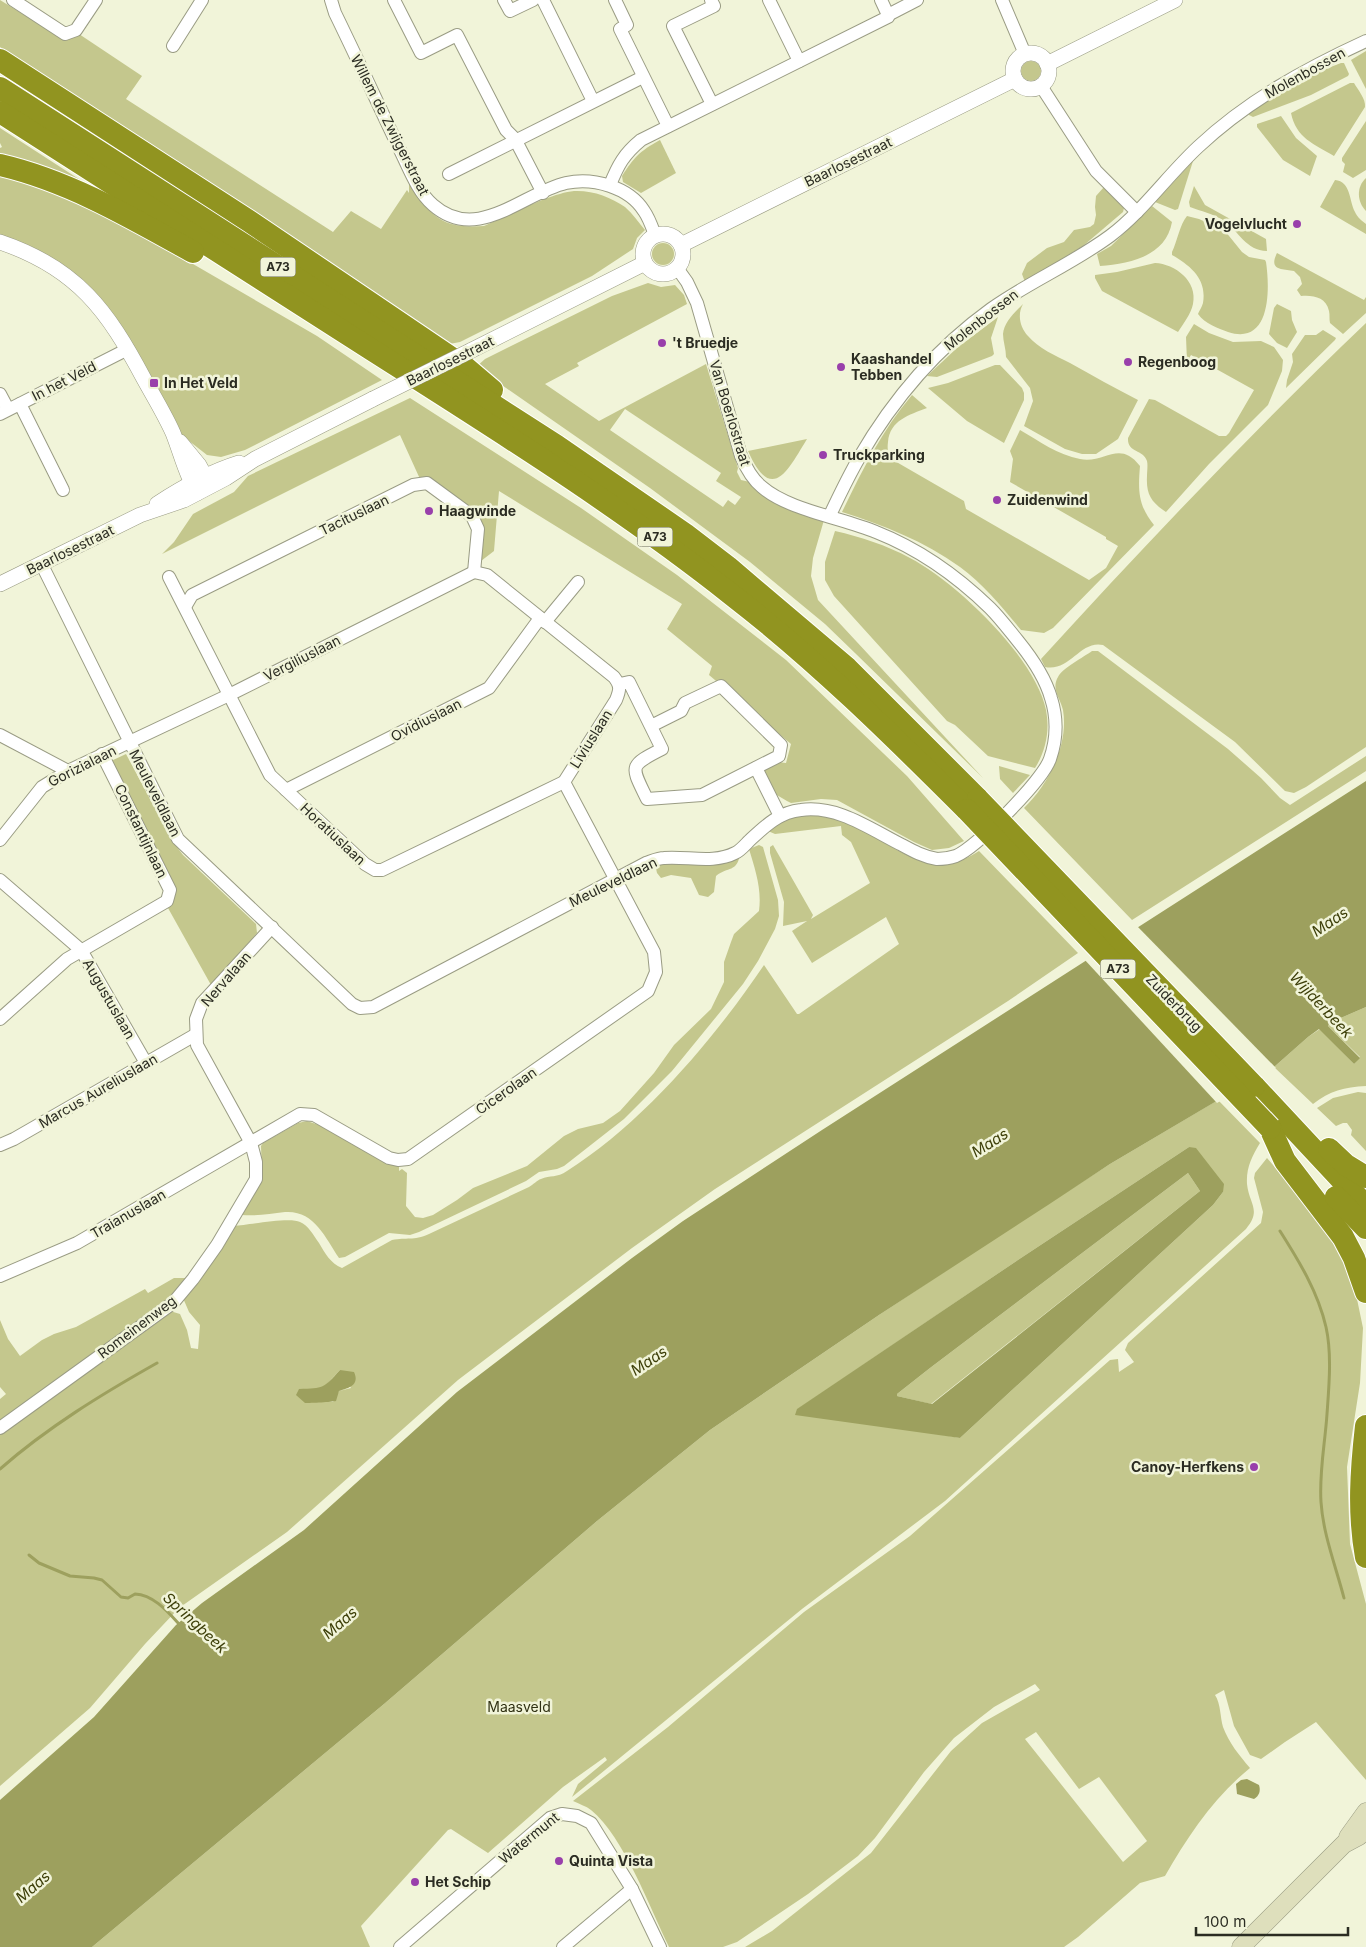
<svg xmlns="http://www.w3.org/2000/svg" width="1366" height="1947" viewBox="0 0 1366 1947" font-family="Inter,sans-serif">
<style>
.green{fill:#c4c78d;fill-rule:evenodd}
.water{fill:#9da05e;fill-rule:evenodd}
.pier{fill:#f1f4d9}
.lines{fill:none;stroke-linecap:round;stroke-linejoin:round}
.stream{stroke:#9da05e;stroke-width:3}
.minor-casing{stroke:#9a9c84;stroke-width:14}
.tertiary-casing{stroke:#9a9c84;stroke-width:16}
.secondary-casing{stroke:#9a9c84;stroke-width:19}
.motorway-casing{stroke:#fff;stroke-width:24}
.minor{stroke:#fff;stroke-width:12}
.tertiary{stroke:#fff;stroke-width:15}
.secondary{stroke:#dedfbc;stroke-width:18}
.motorway{stroke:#919420;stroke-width:22}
.tertiary-bridge-casing{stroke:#9a9c84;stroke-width:16;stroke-linecap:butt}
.motorway-bridge-casing{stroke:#fff;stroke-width:24;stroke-linecap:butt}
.tertiary-bridge{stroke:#fff;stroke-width:15}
.motorway-bridge{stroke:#919420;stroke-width:22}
.poi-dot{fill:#993fab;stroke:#f1f4d9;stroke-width:2}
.labels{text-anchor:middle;stroke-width:5;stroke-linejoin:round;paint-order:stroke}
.shield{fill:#f1f4d9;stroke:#666859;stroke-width:1}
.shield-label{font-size:12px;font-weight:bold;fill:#2b2c22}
.street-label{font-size:14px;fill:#2b2c22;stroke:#f1f4d9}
.poi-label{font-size:14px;font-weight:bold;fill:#2b2c22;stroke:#f1f4d9;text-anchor:start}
.park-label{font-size:14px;fill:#303113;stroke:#f1f4d9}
.water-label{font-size:15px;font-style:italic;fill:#3d3f09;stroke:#f1f4d9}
</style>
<rect width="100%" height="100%" fill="#f1f4d9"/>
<g class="green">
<path d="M0,0L55,34H79L142,76L126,99L333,232L351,211L381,229L407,190L409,193V180C431,216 439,229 484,226C507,216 551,193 574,191C592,190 611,197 625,207C633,214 639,223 645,230L637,238L633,249L592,276L460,342L444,345L0,47Z"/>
<polygon points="1366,51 1366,89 1351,60"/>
<circle cx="1031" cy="71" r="10"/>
<polygon points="1341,63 1344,63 1349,74 1348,76 1311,95 1253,117 1249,115 1249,113 1302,78"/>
<path d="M1350,83H1354C1358,90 1366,99 1365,107L1334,156C1314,144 1296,138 1291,113Z"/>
<polygon points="1281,116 1296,138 1317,156 1310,176 1283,160 1257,127 1257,124"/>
<polygon points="1366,121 1366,170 1353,178 1343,172 1345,164 1342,161 1342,158"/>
<polygon points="0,128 85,183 0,159 0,148 2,147 0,143"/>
<path d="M660,140L676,173L641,193L623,182L622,176C634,157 640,151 660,140Z"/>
<polygon points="1193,161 1178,209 1175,210 1155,202"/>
<polygon points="0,173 59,192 112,217 317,336 382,380 245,450 221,457 207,455 179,433 107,309 0,236"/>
<path d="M1366,178V211C1357,202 1356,187 1366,178Z"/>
<path d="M1335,180C1351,181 1349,201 1355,212C1357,217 1362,221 1366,224V234L1320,207Z"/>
<path d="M1194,186L1205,205L1266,239L1267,251C1246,251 1239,231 1223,220C1213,214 1201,211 1190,207L1189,202Z"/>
<polygon points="1104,187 1124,208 1123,212 1083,246 1025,282 1022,274 1027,263 1047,248 1064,242 1074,230 1090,227 1094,224 1096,215 1095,207 1096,196"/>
<path d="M1152,206L1172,222C1166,256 1130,264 1100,266L1097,254L1111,246Z"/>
<path d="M1187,216L1199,219L1225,231L1242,252L1249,257L1265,260L1266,262C1270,289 1271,346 1228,332C1218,328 1205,324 1198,314C1199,311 1202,307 1203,303C1207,279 1191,266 1172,255V252C1177,242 1180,224 1187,216Z"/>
<circle cx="663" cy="254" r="11"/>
<path d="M1277,253L1364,300L1366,297V313L1343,334L1330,323C1329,319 1330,315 1329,311C1326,297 1313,295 1301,296L1297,290L1302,284L1300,277L1294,271C1283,269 1268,271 1277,253Z"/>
<path d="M1155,263C1175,264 1198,281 1193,304C1191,314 1183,324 1178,332L1102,291L1095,278V275L1117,272Z"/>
<path d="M648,283L661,287L675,285L684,295L687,304L577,363L579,366L545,384L599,421L706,364L738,468L737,472L741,480L750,482L824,520L813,558L811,576L818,600L983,778L855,653L825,624L750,562L650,488L476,367L485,359L612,296ZM625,409L721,473L716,481L741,497L735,505L728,500L723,507L610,430Z"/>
<path d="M1023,304C1017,315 1020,327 1028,336C1038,348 1056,356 1070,363C1093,376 1115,388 1138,400L1118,439L1096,454H1082L1065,449L1024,426L1033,401L1030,388L1006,357C1006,349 1003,341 1003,334C1004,322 1015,312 1023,304Z"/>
<polygon points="1277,304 1291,311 1292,320 1297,332 1287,348 1277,343 1269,334 1274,308"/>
<polygon points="998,317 991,338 994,354 992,356 937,377 927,376 957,348"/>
<path d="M1366,323V747L1306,787L1294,793L1285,791L1235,742L1103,645C1080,640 1070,672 1045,667L1041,659C1146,544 1253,431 1366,323Z"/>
<path d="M1194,324L1209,333L1233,342L1261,341L1274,347L1283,360L1282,371L1268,405L1209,464L1166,512C1151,502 1146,494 1147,476C1147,472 1148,465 1147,461C1143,449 1127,453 1128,438L1149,399L1155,400L1219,436H1226L1229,433L1254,390L1191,355L1187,362L1186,337Z"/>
<polygon points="1323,330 1336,338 1335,340 1286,388 1287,380 1293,362 1292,354 1305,335 1316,335"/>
<polygon points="995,365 1000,365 1022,388 1024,393 1024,400 1004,443 967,421 928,388 948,383"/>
<path d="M912,395L927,408C909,415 890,420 888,442C887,450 888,454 893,460L964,501L966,509L1089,580L1106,568L1118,546L1106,539V537L1010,482L1013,459L1010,451L1020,430C1039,441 1058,455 1080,459C1105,464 1119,439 1140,466C1138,491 1138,505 1154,525L1053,628L1044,633L1021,630C1003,608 983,584 960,567C924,541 883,525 842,512C862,471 882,430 912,395Z"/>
<polygon points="410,398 581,508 677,575 786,660 907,776 964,841 949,848 932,850 914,842 837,800 821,799 791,803 787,801 770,791 761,770 777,762 786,763 791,744 709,675 712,666 667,629 682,604 499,491 494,551 481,561 480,527 420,479 400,435 162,554 174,542 193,514 234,492 248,476"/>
<path d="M807,439C788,470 772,505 748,451Z"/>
<path d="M835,531C861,537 886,545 910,558C956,582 1036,658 1046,710C1050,730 1046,751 1035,768L988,756L955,725L947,721L834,596L825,580V562Z"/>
<path d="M1092,651H1098L1228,749L1261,778L1280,798L1290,805L1366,756V771L1132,920L1024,808C1048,785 1069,745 1063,710C1060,698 1051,689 1058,677C1062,668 1084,657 1092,651Z"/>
<polygon points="126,754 173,842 183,855 256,924 257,933 211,985 168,908 171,904 111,761"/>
<polygon points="999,766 1030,775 1013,793 1000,779"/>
<path d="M819,813C828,816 839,819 848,823C893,843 929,884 979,851L1078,953L1008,1001L715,1189L632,1248L458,1380L287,1532L179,1608L145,1644L90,1708L0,1786V1433L170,1311L180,1314L187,1330L191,1348L198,1349L200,1325L189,1312L183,1298L234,1226C249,1225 289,1217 300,1222C308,1225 314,1236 319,1243C325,1253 330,1263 342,1268L392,1240C407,1237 413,1241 429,1234L529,1187C533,1185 537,1180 541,1179C550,1175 557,1178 567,1171C643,1123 714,1039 764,965L797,1014H799L899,944L886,917L812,963L792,931L807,921L783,926L784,902L770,853V847L773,845L813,915L811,919L870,883L851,842L842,835L841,826L775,834L768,831C781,817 801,815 819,813ZM340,1370L351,1388L339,1391L333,1402L319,1401L321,1388L326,1385Z"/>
<path d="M759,845L763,847L778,900L779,916L775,929L758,961L743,984L672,1071L624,1119L564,1166L557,1169L539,1172L526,1181L419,1232L410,1235L389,1233L345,1257L339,1258C325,1237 314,1210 285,1212C270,1214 257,1216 242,1215L262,1174L261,1146L263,1143L298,1123L307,1121L319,1125L391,1163L399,1164V1171L402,1169L407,1173L406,1206L415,1217L423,1218L433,1215L457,1200L473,1188L527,1166L564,1136L578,1129L603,1123L620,1111L654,1073L674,1045L711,1009L724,982V962L731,942L734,934L759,911C762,889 755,869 749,849Z"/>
<path d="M740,854C737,873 728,866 716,876L714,892L708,897L699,895L691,878L671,875L661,878L657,873L655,864Z"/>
<path d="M1366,1007V1086C1344,1087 1330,1091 1313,1104L1274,1067L1308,1037L1320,1029L1354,1064L1360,1057L1328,1026L1331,1020L1343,1017Z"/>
<polygon points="1358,1092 1366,1093 1366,1151 1351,1135 1352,1130 1347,1123 1343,1123 1336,1126 1317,1108 1333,1098"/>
<path d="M1218,1100L1260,1143C1252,1156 1246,1168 1247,1184C1249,1204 1262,1210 1246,1229L945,1501L802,1609L572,1797L578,1784L607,1760L605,1757L563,1787L488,1853L451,1829L448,1830L361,1926L370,1947H92L384,1704L597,1521L710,1430L879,1315L1009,1229L1110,1164ZM1189,1147L1223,1192L1213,1205L960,1438L798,1409L1015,1262Z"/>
<path d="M1267,1158L1296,1192L1338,1247L1357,1299L1363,1328L1360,1383L1347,1467L1350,1544L1366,1604V1780L1316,1722L1285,1742L1261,1759L1250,1755L1234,1726L1224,1690L1215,1695C1221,1704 1220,1717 1223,1727C1229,1743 1239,1755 1250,1768C1214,1797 1188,1836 1165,1876L1140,1883L1078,1937L1064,1947H745L772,1931L871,1853L951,1751L982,1723L1040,1690L1035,1684L994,1707L954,1738L924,1772L875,1838L858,1856L808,1894L737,1942L723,1947H669C650,1908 624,1837 591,1810C586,1806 579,1804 573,1801L668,1727L804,1612L910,1536L1110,1360L1118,1359L1119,1372L1134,1362L1125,1350L1128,1343L1261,1223L1263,1212L1254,1178L1255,1173ZM1036,1732L1079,1789L1099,1777L1147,1841L1123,1862L1025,1739Z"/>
<polygon points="1188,1173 1200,1191 931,1404 897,1396 897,1394 930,1368"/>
<polygon points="174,1278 188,1278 169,1302 0,1424 0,1399 6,1394 0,1387 0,1320 8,1339 20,1356 42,1340 54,1334 76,1327 145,1289 148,1293"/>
</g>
<g class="water">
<polygon points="1366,781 1366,1007 1343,1017 1331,1020 1328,1026 1360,1058 1354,1064 1319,1029 1308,1037 1274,1067 1110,1164 1048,1205 879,1315 710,1430 597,1521 384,1704 92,1947 0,1947 0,1800 94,1717 176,1625 202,1603 304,1530 457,1392 632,1258 683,1221 822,1130"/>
<path d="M1189,1147L1196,1148L1224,1184L1223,1192L1213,1205L960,1438L795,1415L797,1409L1015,1262ZM1188,1173L1200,1191L932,1404L897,1396V1394L930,1368Z"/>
<path d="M340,1370L354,1372C360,1385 349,1388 339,1391L336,1401C332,1402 311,1403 305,1403L296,1395L299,1389C324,1388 323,1389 340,1370Z"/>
<path d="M1247,1779L1259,1785C1261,1791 1259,1796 1254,1799L1237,1794L1236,1784L1241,1780Z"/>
</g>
<polygon class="pier" points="1136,925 1276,1068 1217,1103 1084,959"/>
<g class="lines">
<g class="stream">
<path d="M1280,1231C1299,1261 1318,1292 1326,1327C1332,1354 1329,1386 1327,1414C1325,1444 1319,1472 1321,1502C1323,1534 1336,1567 1344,1598"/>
<path d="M0,1469C48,1427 102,1394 157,1363"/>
<path d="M29,1555L39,1563L70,1576L94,1578L102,1580L121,1597L128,1598L135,1594C154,1595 168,1612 180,1625"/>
</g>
<g class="minor-casing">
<g id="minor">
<polyline points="13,0 65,34 76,30 96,0"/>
<path d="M331,0L335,13C357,58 378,104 400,150C409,168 417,191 433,205C477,244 523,193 566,183C593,177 629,187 644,211C649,218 652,227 655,235"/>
<polyline points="394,0 421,53 457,35 506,130 515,139 543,193"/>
<polyline points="504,0 510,11 533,0"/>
<polyline points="543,0 593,101"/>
<polyline points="615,0 627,25 620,29 668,126"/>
<polyline points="711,0 714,6 673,26 712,104"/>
<polyline points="769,0 799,61"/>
<polyline points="1002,0 1025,54"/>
<polyline points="888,15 917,0"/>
<polyline points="173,46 202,0"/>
<polyline points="1041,86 1096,171 1137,212"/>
<polyline points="449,174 643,77"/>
<path d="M610,185C618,165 624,154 641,140L888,17V15L881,0"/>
<polyline points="0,394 8,409"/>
<polyline points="20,404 63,490"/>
<polyline points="0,414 128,349"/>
<path d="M830,515C839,496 848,477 859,458C892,401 937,348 991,309C1029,282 1072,264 1110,236C1143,211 1167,176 1198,147C1247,101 1305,69 1366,41"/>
<path d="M41,563L178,839L352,1004L360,1008L373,1007L646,863C652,861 658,858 664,858C687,856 714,864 735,853C740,851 745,845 749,841C764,827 779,812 801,810C838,805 870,829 902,845C913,851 924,857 937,859C942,859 950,858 956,856C976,848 1043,780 1050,759C1057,739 1057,717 1051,698C1045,677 1031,657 1018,641C1009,630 1000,618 990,608C957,576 919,549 876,532C843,518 788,510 762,487C752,479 746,468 741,456L697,303L687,282L677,268"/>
<polyline points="169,577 270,775 365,864 375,870 382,870 564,782"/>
<polyline points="185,607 192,595 413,485 427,483 472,516 478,529 474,572"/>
<polyline points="545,622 578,582"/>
<path d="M620,684L629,682L662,749C628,766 631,766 647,799L702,795L779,756L781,745L721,686L685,703L681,711L651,726"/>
<polyline points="0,735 68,771"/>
<polyline points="756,768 780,816"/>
<polyline points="286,790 489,688 540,618"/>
<polyline points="0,840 42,787 68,771 229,695 474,572"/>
<polyline points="0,880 81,950 146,1063"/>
<polyline points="0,1019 67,959 167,901 170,890 102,754"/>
<polyline points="0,1145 14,1139 195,1035"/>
<path d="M0,1276L77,1243L300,1114L314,1115L389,1158L398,1160L408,1159L648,991L656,972L654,952L564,782L616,700C620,690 621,686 614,677L487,575L474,572"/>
<polyline points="0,1428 173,1303 193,1279 217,1245 256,1179 256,1162 251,1143 197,1045 196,1019 202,1003 272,927"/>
<polyline points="400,1947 550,1818 562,1814 577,1816 591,1823 632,1889 660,1947"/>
<polyline points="563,1947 632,1889"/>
</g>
</g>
<g class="tertiary-casing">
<g id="tertiary">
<circle cx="1031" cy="71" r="18"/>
<polyline points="1047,64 1175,0"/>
<circle cx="663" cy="254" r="20"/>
<path d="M0,242C77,268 108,311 144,379C154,397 165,415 173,433C181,453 186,475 197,493"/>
<polyline points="681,245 1015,79"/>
<polyline points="470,351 645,263"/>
<polyline points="180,442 199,465 210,485"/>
<path d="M157,504C183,487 210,472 239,463"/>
<polyline points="0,584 140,515 184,500 226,478 255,459 373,399"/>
</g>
</g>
<g class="secondary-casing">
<g id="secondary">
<polyline points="1348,1837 1366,1812"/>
<polyline points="1241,1947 1344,1844 1359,1836 1366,1829"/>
</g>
</g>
<g class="motorway-casing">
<g id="motorway">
<polyline points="0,60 249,221 465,367 492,390"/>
<polyline points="0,88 557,446 685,534 728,567 847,668 978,799"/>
<path d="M0,112C123,190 246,270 369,348C493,427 617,504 732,595C816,660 892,735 967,810"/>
<path d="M0,165C69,181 132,218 193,252"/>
<polyline points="1254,1086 1366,1206"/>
<polyline points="1270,1128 1285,1161 1343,1237 1354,1258 1366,1292"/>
<polyline points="1329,1149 1346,1165 1366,1177"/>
<polyline points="1336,1197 1366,1228"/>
<path d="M1366,1426C1361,1470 1358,1513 1366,1557"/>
</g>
</g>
<use href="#minor" class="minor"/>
<use href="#tertiary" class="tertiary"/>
<use href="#secondary" class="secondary"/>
<use href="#motorway" class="motorway"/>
<g class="tertiary-bridge-casing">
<polyline id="tertiary-bridge" points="373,399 470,351"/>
</g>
<g class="motorway-bridge-casing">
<g id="motorway-bridge">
<polyline points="978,799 1254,1086"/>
<polyline points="967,810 1270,1128"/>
</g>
</g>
<use href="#tertiary-bridge" class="tertiary-bridge"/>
<use href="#motorway-bridge" class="motorway-bridge"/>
</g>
<g class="poi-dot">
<circle cx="1297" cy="224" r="5"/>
<circle cx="662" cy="343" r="5"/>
<circle cx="1128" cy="362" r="5"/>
<circle cx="841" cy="367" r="5"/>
<rect x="149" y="378" width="10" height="10" rx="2.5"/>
<circle cx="823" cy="455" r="5"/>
<circle cx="997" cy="500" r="5"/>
<circle cx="429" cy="511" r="5"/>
<circle cx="1254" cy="1467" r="5"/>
<circle cx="559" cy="1861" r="5"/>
<circle cx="415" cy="1882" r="5"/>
</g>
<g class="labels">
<g class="shield">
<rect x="260.5" y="257.5" width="35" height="19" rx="4"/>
<rect x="637.5" y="527.5" width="35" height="19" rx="4"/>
<rect x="1100.5" y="959.5" width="35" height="19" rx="4"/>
</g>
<g class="shield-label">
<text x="278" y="271">A73</text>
<text x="655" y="541">A73</text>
<text x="1118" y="973">A73</text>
</g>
<g class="street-label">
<text transform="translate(1305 73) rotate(-29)" y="5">Molenbossen</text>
<text transform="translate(390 125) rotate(63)" y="5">Willem de Zwijgerstraat</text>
<text transform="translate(848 162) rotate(-26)" y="5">Baarlosestraat</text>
<text transform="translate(981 320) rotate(-38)" y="5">Molenbossen</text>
<text transform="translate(450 361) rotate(-26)" y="5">Baarlosestraat</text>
<text transform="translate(64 381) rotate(-27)" y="5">In het Veld</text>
<text transform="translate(730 413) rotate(73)" y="5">Van Boerlostraat</text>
<text transform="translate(354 515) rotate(-26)" y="5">Tacituslaan</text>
<text transform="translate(70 550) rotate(-26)" y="5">Baarlosestraat</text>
<text transform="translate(302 658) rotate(-27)" y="5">Vergiliuslaan</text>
<text transform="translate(426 720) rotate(-27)" y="5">Ovidiuslaan</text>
<text transform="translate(591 739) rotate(-58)" y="5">Liviuslaan</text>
<text transform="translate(82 766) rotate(-27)" y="5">Gorizialaan</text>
<text transform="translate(155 793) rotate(63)" y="5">Meuleveldlaan</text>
<text transform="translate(141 831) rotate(64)" y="5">Constantijnlaan</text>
<text transform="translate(333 834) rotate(43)" y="5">Horatiuslaan</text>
<text transform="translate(613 882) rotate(-26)" y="5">Meuleveldlaan</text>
<text transform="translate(226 979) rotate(-49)" y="5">Nervalaan</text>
<text transform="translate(109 999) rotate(60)" y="5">Augustuslaan</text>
<text transform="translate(1174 1003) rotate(46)" y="5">Zuiderbrug</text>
<text transform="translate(98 1091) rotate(-30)" y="5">Marcus Aureliuslaan</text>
<text transform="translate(506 1091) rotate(-35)" y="5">Cicerolaan</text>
<text transform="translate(128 1214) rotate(-30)" y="5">Traianuslaan</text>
<text transform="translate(137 1327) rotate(-37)" y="5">Romeinenweg</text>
<text transform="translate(529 1838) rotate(-39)" y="5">Watermunt</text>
</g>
<g class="poi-label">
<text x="1287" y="229" text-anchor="end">Vogelvlucht</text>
<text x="672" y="348">'t Bruedje</text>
<text x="851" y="364">Kaashandel<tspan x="851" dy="16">Tebben</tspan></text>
<text x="1138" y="367">Regenboog</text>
<text x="164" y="388">In Het Veld</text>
<text x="833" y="460">Truckparking</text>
<text x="1007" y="505">Zuidenwind</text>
<text x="439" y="516">Haagwinde</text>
<text x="1244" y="1472" text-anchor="end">Canoy-Herfkens</text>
<text x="569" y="1866">Quinta Vista</text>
<text x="425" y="1887">Het Schip</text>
</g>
<g class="park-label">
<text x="519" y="1712">Maasveld</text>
</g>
<g class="water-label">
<text transform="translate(1330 922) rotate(-34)" y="5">Maas</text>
<text transform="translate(1321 1005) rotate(47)" y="5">Wijlderbeek</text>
<text transform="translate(990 1143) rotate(-32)" y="5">Maas</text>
<text transform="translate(649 1361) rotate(-34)" y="5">Maas</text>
<text transform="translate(195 1623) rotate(43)" y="5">Springbeek</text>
<text transform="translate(340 1623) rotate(-41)" y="5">Maas</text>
<text transform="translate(33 1887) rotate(-41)" y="5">Maas</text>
</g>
</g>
<path d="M1196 1927v8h152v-8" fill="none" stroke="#2b2c22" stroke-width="2.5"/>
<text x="1204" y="1927" font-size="15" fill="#2b2c22" stroke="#f1f4d9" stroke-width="4" paint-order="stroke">100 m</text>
</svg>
